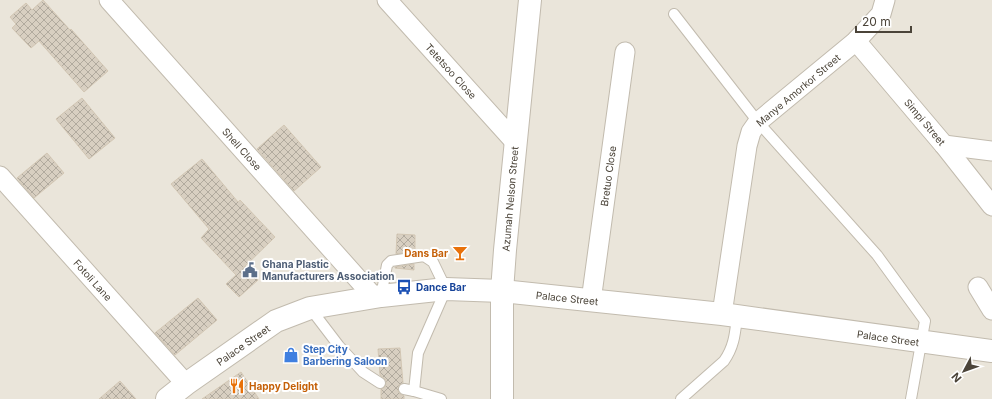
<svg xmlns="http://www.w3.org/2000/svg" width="992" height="399" viewBox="0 0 992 399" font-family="Inter,sans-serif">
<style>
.residential{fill:#eae5da}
.building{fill:url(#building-cross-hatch);stroke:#d3c7b4}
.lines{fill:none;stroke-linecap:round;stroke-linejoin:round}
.service-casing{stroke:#c2bbae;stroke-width:12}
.minor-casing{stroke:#c2bbae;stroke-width:21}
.tertiary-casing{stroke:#c2bbae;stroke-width:24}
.service{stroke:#fff;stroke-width:10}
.minor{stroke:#fff;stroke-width:19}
.tertiary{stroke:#fff;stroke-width:22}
.labels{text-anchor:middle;stroke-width:4;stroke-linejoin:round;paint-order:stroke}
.street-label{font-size:10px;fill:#4b4439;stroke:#fff}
.food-label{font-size:10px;font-weight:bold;fill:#c56008;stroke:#fff;text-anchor:end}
.service-label{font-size:10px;font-weight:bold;fill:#4e5e75;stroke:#fff;text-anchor:start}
.transit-label{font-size:10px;font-weight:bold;fill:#164399;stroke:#fff;text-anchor:start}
.shop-label{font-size:10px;font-weight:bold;fill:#366cbe;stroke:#fff;text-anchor:start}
</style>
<defs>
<pattern id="building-cross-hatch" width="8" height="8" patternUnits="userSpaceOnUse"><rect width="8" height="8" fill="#d8cfc1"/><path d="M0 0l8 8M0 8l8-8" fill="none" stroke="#b1aa9e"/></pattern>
</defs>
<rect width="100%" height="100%" fill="#f6f3ec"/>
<rect class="residential" x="0" y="0" width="992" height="399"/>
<g class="building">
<polygon points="43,0 70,30 71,29 108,71 84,92 39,41 31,48 12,28 16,24 10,17 26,3 32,10"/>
<polygon points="82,98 115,138 89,159 56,119"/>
<polygon points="284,125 321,167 294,191 257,149"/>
<polygon points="47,153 64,173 34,198 17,178"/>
<polygon points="202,159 238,202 240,200 275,237 241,270 245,266 258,280 239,297 226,284 236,275 201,238 209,229 171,184"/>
<polygon points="397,234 415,235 415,251 396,254"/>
<polygon points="414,264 414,270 395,268 395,267"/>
<polygon points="198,298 217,320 175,355 155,333"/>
<polygon points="400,348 403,383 399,385 398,391 400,394 404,396 404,399 381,399 381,389 385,387 386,383 386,380 380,375 378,349"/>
<polygon points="241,372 259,399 202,399"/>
<polygon points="120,381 136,399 99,399"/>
</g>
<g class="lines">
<g class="service-casing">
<g id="service">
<polyline points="674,14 758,122 877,255 925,321 911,399"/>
<polyline points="381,296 387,265 391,261 424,256 433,262 446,289 418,353 414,391 404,389"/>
<polyline points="310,308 339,346 363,372 380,383"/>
<polyline points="414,391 441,399"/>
<path d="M681,399L724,361C734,347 735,334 737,317"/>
</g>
</g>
<g class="minor-casing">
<g id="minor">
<polyline points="109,0 374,297"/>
<polyline points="387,0 515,142"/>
<polyline points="856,41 944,145 992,206"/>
<polyline points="944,145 992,151"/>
<polyline points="0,176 186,384"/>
<polyline points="978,287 992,310"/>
<polyline points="591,301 625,52"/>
<polyline points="722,314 747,146 751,132 758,122 856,41 881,14 885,0"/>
</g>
</g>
<g class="tertiary-casing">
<g id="tertiary">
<polyline points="167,399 186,384 276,321 310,308 381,296 446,289 502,291 722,314 992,351"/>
<polyline points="502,399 502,291 505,250 530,0"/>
</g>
</g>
<use href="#service" class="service"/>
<use href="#minor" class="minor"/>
<use href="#tertiary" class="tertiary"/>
</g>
<defs>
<g id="bar-bare" transform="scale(1.2)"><path d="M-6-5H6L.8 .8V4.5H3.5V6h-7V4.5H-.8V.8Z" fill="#e8710a" stroke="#fff" stroke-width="2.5" paint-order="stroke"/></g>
<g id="civic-bare" transform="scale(1.2)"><path d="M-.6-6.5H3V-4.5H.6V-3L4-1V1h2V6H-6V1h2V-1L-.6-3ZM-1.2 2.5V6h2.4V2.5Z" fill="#5c6f8a" stroke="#fff" stroke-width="2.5" paint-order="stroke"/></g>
<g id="bus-bare" transform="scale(1.2)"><path d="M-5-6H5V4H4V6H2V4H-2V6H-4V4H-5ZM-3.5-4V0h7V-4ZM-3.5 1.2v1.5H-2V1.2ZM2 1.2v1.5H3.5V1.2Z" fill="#1a4fb4" stroke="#fff" stroke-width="2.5" paint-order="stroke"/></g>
<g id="shop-bare" transform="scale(1.2)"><path d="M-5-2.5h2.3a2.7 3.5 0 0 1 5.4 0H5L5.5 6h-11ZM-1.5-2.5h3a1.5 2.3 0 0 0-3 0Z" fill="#3f7fe0" stroke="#fff" stroke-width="2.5" paint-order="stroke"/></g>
<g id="restaurant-bare" transform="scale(1.2)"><path d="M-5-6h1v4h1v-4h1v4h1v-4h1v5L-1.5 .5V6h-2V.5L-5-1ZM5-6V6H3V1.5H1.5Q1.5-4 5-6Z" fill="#e8710a" stroke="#fff" stroke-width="2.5" paint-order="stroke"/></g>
</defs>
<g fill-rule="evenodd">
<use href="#bar-bare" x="460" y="253"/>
<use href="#civic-bare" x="250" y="270"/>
<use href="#bus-bare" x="404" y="287"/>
<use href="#shop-bare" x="291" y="355"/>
<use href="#restaurant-bare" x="237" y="386"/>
</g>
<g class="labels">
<g class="street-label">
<text transform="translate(451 71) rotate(48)" y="4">Tetetsoo Close</text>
<text transform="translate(798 90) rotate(-40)" y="4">Manye Amorkor Street</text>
<text transform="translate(925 122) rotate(50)" y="4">Simpi Street</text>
<text transform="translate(242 149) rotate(48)" y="4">Shell Close</text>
<text transform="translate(608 176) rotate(-82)" y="4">Bretuo Close</text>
<text transform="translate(510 199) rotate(-85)" y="4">Azumah Nelson Street</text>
<text transform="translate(93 280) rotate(48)" y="4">Fotoli Lane</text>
<text transform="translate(567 298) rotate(6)" y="4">Palace Street</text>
<text transform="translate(888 338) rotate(8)" y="4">Palace Street</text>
<text transform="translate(243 345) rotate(-35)" y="4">Palace Street</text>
</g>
<g class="food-label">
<text x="448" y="257">Dans Bar</text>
<text x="249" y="390" text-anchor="start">Happy Delight</text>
</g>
<g class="service-label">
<text x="262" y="268">Ghana Plastic<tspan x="262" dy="12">Manufacturers Association</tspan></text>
</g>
<g class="transit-label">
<text x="416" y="291">Dance Bar</text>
</g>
<g class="shop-label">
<text x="303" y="353">Step City<tspan x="303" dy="12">Barbering Saloon</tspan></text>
</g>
</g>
<g transform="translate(964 371) rotate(229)" stroke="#ffffff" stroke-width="3" paint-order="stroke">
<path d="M0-3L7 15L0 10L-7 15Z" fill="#4b4439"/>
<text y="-6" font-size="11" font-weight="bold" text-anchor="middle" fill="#4b4439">N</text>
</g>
<path d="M856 26v6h55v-6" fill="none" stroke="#4b4439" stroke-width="2"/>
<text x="862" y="26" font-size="12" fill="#4b4439" stroke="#ffffff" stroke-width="3" paint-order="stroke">20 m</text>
</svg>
